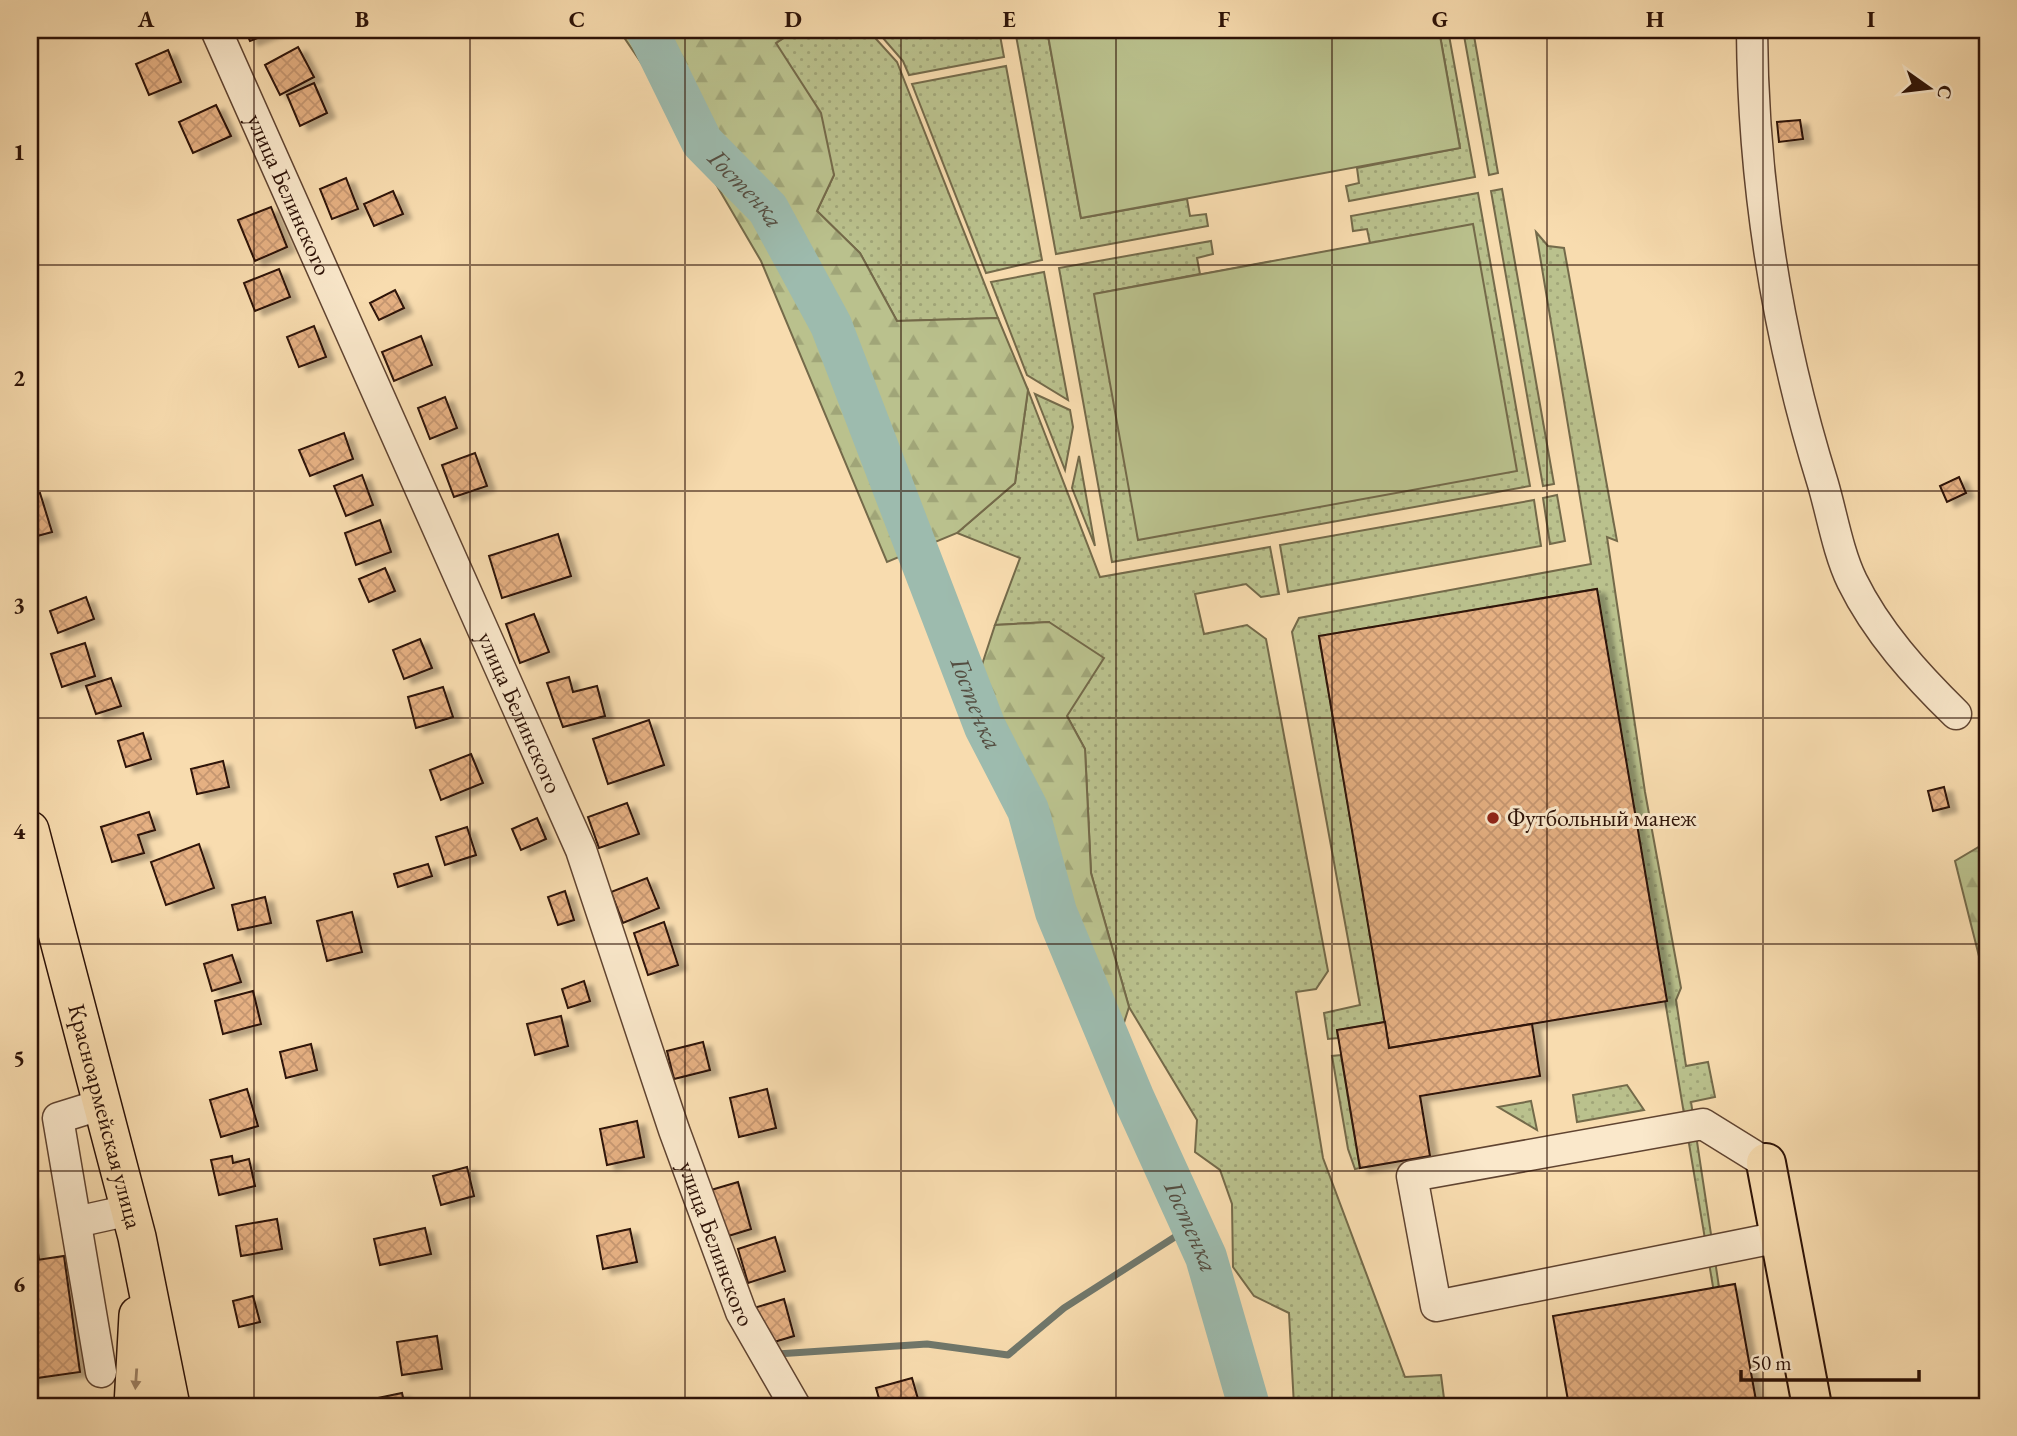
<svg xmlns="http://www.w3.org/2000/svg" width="2017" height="1436" viewBox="0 0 2017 1436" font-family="'EB Garamond',serif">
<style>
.grass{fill:url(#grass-dots);stroke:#746a4a;stroke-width:2}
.forest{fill:url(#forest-firs);stroke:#746a4a;stroke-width:2}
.garden{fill:#bac18d;stroke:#746a4a;stroke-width:2}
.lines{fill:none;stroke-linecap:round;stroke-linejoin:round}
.stream{stroke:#70776b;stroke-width:7}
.river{stroke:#9dbbae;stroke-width:42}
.building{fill:url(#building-cross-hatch);stroke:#2d1207;stroke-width:2;filter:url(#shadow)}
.minor-casing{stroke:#604431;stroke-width:33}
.major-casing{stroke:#2d1207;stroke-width:40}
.highway-casing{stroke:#2d1207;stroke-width:42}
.minor{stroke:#fae8cb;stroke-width:30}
.major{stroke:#f8dcaf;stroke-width:37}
.highway{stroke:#f8dcaf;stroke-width:38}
.oneway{fill:#9d8163}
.grid{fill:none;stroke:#2d1207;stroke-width:2;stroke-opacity:0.55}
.poi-dot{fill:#8f2418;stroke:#fae8cb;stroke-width:2.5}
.labels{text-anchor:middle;stroke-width:6;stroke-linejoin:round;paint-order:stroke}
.street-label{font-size:24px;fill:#2d1207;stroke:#fae8cb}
.poi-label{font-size:24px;fill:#2d1207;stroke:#fae8cb;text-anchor:start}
.water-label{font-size:26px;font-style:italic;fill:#544d41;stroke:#fae8cb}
.neatline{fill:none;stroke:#2d1207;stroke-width:2.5}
.grid-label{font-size:23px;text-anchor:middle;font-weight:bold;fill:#2d1207}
</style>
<defs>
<pattern id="grass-dots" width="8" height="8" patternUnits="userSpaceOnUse" patternTransform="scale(1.75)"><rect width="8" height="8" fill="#bac18d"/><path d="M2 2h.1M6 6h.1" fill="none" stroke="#a0a578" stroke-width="1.8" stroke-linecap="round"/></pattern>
<pattern id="forest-firs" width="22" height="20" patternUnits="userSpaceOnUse" patternTransform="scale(1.75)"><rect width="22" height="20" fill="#bac18d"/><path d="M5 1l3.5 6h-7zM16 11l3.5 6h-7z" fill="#a0a578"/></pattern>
<pattern id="building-cross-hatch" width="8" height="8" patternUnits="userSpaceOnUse" patternTransform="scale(1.75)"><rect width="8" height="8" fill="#e5b082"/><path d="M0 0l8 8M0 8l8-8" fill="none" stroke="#c5966f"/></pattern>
<filter id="shadow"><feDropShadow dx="8" dy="4.5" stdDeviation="2" flood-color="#0004"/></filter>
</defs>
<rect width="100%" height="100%" fill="#f8dcaf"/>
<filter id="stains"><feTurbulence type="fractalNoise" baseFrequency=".00286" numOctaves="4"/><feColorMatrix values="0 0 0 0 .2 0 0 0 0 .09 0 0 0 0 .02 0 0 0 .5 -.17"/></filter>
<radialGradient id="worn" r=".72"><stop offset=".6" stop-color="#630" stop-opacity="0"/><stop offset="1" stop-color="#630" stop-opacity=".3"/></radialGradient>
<g class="grass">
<polygon points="796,30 868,30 897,62 998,318 897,321 860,253 817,211 834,175 776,43"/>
<polygon points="876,30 999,30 1004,57 909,75 903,61"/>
<polygon points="1015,30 1047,30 1081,218 1187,199 1190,216 1206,214 1208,226 1056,254"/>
<polygon points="1439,30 1448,30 1475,177 1349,201 1346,186 1359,183 1357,168 1460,148"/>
<polygon points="1463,30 1473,30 1498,173 1489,175"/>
<polygon points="1006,66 1042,260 986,273 912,84"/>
<polygon points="1502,189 1554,484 1543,486 1491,191"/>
<polygon points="1478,193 1530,486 1112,562 1059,268 1211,241 1213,254 1197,258 1200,274 1094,294 1473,225 1370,243 1367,229 1353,231 1351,216"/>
<polygon points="1536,232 1548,246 1564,248 1617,541 1607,537 1645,792 1681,988 1676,1000 1686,1066 1708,1062 1715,1097 1691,1102 1737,1406 1733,1406 1596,589 1319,636 1385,1022 1337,1030 1338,1038 1328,1039 1324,1013 1360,1005 1292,632 1299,618 1591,564"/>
<polygon points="1044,272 1068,400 1027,375 991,282"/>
<polygon points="1028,390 1100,577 1270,547 1279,594 1261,597 1246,584 1195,594 1204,634 1247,625 1266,639 1328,971 1316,989 1296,992 1323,1158 1405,1377 1441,1375 1445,1406 1294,1406 1289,1313 1254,1296 1233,1267 1232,1204 1220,1170 1195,1152 1197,1120 1129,1007 1091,873 1085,749 1067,716 1049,622 995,625 1020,558 957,533 1015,483"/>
<polygon points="1035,394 1070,410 1073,427 1065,470"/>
<polygon points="1079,456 1095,546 1072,488"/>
<polygon points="1557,495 1565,541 1550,544 1543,498"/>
<polygon points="1534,500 1541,546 1288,592 1280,545"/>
<polygon points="1341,1055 1360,1168 1355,1169 1348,1149 1332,1056"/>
<polygon points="1627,1085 1644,1110 1577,1122 1573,1095"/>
<polygon points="1531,1101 1537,1130 1498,1107"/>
</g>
<g class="forest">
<polygon points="619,30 796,30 776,43 821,113 834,175 817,211 860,253 897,321 998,318 1028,390 1015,483 957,533 887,562 761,261 669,104"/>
<polygon points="1049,622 1104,658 1067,716 1085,749 1091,873 1129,1007 1117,1045 979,674 995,625"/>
<polygon points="1987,842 1987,988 1955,861"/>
</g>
<g class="garden">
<polygon points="1047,30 1439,30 1460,148 1081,218"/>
<polygon points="1473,224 1517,471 1138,540 1094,294"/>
</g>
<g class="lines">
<polyline class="stream" points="777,1354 927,1344 1008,1355 1064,1308 1192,1226"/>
<path class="river" id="s1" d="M647,30L702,142L768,209L831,325L985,727L1028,810L1056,912L1134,1099L1206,1257L1249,1406"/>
</g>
<g class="building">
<polygon points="245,30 278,30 250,41"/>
<polygon points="298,47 314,77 280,95 265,65"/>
<polygon points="168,50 181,82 149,95 136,64"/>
<polygon points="314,83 327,113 300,126 287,95"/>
<polygon points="216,105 231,136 193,153 179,122"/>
<polygon points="1800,120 1803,139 1779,142 1777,122"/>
<polygon points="346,178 358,209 332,219 320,189"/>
<polygon points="393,191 403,214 374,226 364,204"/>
<polygon points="271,207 287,247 255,261 238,220"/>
<polygon points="279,269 290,297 255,311 244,283"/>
<polygon points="395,290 404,308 379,320 370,303"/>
<polygon points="314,326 326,357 299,367 287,337"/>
<polygon points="421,336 432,365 394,381 382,352"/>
<polygon points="445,397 457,428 430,439 418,408"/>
<polygon points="344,433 353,459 310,476 299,450"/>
<polygon points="475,453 487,486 454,497 442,465"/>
<polygon points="362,475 373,505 346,516 334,486"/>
<polygon points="1959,477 1966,493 1947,502 1940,486"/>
<polygon points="40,493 52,532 30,538 30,496"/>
<polygon points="380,520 391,552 356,565 345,533"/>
<polygon points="558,534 571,576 502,598 489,556"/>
<polygon points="385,568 395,591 369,602 359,579"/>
<polygon points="1597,589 1667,1001 1389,1048 1319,636"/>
<polygon points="86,597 94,619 58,633 50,611"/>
<polygon points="534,614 549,652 520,663 506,624"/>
<polygon points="420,639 432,668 404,679 393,650"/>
<polygon points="85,643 95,676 62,687 51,654"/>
<polygon points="569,677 573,692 597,686 605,716 563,727 547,683"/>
<polygon points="111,678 121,706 96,714 86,686"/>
<polygon points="443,687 453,717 416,728 408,697"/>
<polygon points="649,720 664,765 608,784 593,739"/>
<polygon points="143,733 151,759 126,767 118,741"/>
<polygon points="471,754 483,783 441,800 430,770"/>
<polygon points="223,761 229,787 197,794 191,769"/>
<polygon points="1944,787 1949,807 1933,811 1928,791"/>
<polygon points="627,803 639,834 599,848 588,817"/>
<polygon points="149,812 155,830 138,835 144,853 112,862 101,827"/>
<polygon points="537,818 546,839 521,850 512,829"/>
<polygon points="467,827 476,855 445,865 436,837"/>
<polygon points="199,844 214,888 166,905 151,862"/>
<polygon points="428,864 432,876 398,887 394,874"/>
<polygon points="647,878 659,908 623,923 611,892"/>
<polygon points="565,891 574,920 558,925 548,897"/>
<polygon points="265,897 271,923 238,930 232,905"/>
<polygon points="352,912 362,952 327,961 317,921"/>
<polygon points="664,922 678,965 648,975 634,933"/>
<polygon points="232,955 241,982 212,991 204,964"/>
<polygon points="584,981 590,1001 568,1008 562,989"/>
<polygon points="253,991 261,1024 223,1034 215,1001"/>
<polygon points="561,1016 568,1046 535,1055 527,1024"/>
<polygon points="1385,1022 1389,1048 1532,1024 1540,1076 1420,1096 1430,1156 1360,1168 1337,1030"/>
<polygon points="703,1042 710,1070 674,1079 667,1051"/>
<polygon points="311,1044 317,1070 286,1078 280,1052"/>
<polygon points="247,1089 258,1126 221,1137 210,1100"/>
<polygon points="767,1089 776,1128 739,1137 730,1098"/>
<polygon points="637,1121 644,1157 607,1165 600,1129"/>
<polygon points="232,1156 233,1163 249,1159 255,1186 219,1195 211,1160"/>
<polygon points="467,1167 474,1196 441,1205 433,1176"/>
<polygon points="738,1182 751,1229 725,1237 711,1190"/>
<polygon points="30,1194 39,1260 30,1261"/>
<polygon points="277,1219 282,1249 241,1256 236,1226"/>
<polygon points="425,1228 431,1254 380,1265 374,1239"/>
<polygon points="630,1229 637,1262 603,1269 597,1236"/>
<polygon points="775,1237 785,1271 748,1283 738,1249"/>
<polygon points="64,1256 80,1372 30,1379 30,1261"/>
<polygon points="1735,1284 1757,1406 1569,1406 1553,1316"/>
<polygon points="253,1296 260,1322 239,1327 233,1301"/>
<polygon points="784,1299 794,1336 764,1345 754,1308"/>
<polygon points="437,1336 442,1369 402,1375 397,1342"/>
<polygon points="912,1378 920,1406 864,1406 880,1402 876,1388"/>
<polygon points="402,1393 405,1406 375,1406 373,1399"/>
</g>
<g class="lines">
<g class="minor-casing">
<g id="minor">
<path id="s2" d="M216,30L581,850L674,1130L741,1312L795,1406"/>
<path d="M1752,30C1753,184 1777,336 1823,484C1832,515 1838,552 1852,581C1877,632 1916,675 1956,714"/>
<polyline points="1766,1163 1703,1124 1412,1176 1436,1306 1780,1237"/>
<polyline points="76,1222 130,1210"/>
<polyline points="101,1372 58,1118 103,1104"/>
</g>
</g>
<g class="major-casing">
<g id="major">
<path id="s3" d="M30,830L137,1237L171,1406"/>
<polyline points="133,1406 138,1315"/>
</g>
</g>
<g class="highway-casing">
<polyline id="highway" points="1766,1163 1812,1406"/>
</g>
<use href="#minor" class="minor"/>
<use href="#major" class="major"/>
<use href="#highway" class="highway"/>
</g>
<defs><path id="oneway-solid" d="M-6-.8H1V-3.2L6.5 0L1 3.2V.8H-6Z" transform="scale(1.75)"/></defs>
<use class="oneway" href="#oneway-solid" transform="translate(136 1379) rotate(94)"/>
<path class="grid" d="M254,30V1406M470,30V1406M685,30V1406M901,30V1406M1116,30V1406M1332,30V1406M1547,30V1406M1763,30V1406M30,265H1987M30,491H1987M30,718H1987M30,944H1987M30,1171H1987"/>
<circle class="poi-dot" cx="1493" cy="818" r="7"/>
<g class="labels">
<g class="street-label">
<text dy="8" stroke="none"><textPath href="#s2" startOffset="180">улица Белинского</textPath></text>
<text dy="8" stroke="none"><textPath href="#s2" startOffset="747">улица Белинского</textPath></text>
<text dy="8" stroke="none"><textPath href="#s3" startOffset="296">Красноармейская улица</textPath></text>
<text dy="8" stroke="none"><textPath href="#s2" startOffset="1314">улица Белинского</textPath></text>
</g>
<g class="poi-label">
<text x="1507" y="826">Футбольный манеж</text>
</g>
<g class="water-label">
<text dy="9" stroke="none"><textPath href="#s1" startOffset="189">Гостенка</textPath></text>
<text dy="9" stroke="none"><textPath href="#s1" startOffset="756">Гостенка</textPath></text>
<text dy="9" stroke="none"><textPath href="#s1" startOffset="1323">Гостенка</textPath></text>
</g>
</g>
<rect width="2017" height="1436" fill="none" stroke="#f8dcaf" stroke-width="77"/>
<g transform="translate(1929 88) rotate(104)" stroke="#fae8cb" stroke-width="5" paint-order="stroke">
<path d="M0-5L12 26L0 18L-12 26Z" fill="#2d1207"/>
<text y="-10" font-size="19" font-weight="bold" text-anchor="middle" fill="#2d1207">С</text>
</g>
<path d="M1741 1370v10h178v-10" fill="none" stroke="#2d1207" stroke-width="3.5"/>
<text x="1751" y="1370" font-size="21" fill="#2d1207" stroke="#fae8cb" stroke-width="5" paint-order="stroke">50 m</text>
<rect x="38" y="38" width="1941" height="1360" class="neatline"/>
<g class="grid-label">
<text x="146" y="27">A</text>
<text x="362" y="27">B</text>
<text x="577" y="27">C</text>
<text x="793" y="27">D</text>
<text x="1009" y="27">E</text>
<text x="1224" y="27">F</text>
<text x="1440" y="27">G</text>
<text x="1655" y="27">H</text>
<text x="1871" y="27">I</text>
<text x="19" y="160">1</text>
<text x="19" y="386">2</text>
<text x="19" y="613">3</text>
<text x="19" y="839">4</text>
<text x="19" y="1066">5</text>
<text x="19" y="1292">6</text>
</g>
<rect width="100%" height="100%" filter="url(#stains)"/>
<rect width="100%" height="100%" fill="url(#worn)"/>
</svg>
